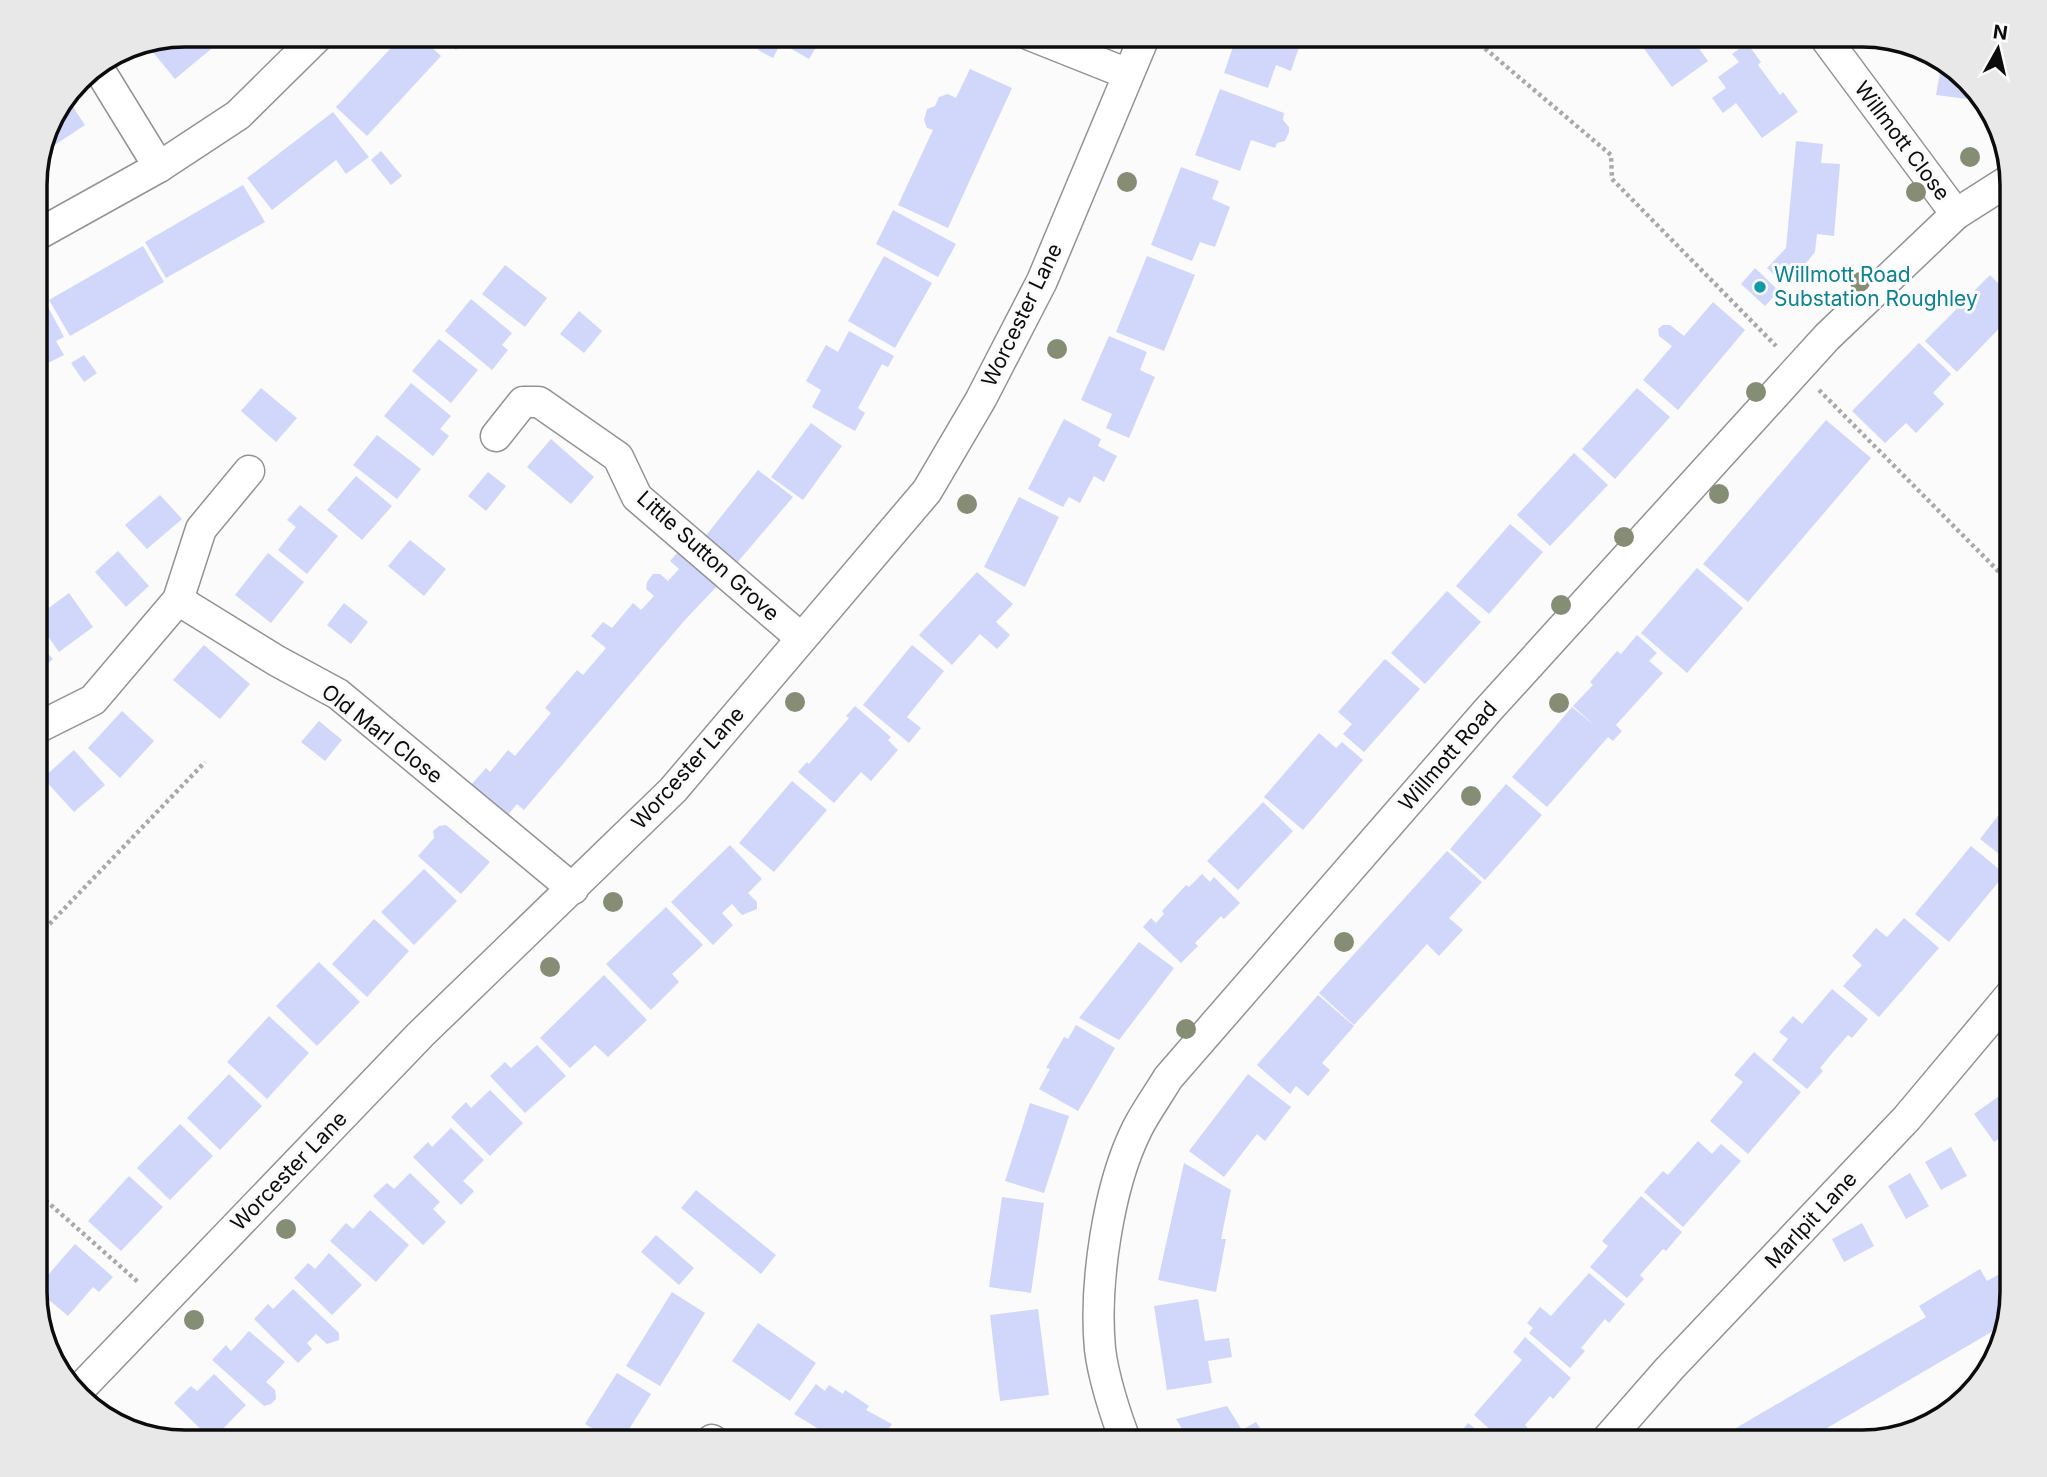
<svg xmlns="http://www.w3.org/2000/svg" width="2047" height="1477" viewBox="0 0 2047 1477" font-family="Inter,sans-serif">
<style>
.building{fill:#d0d7fb}
.lines{fill:none;stroke-linecap:round;stroke-linejoin:round}
.street-casing{stroke:#929394;stroke-width:33}
.path{stroke:#a9a9a9;stroke-width:4.5;stroke-dasharray:3.5 3.5;stroke-linecap:butt}
.street{stroke:#fff;stroke-width:30}
.tree{fill:#858d75}
.culture-dot{fill:#0f9aa8;stroke:#fbfbfc;stroke-width:2.5}
.labels{text-anchor:middle;stroke-width:6;stroke-linejoin:round;paint-order:stroke}
.street-label{font-size:21px;fill:#0c0c0c;stroke:#fbfbfc}
.culture-label{font-size:21px;fill:#0d838f;stroke:#fbfbfc;text-anchor:start}
.rim{fill:none;stroke:#0c0c0c;stroke-width:3.5}
</style>
<rect width="100%" height="100%" fill="#fbfbfc"/>
<g class="building">
<polygon points="186,35 228,35 175,79 148,46 154,41"/>
<polygon points="403,35 418,35 441,56 367,136 336,107"/>
<polygon points="438,35 468,35 456,50"/>
<polygon points="767,35 823,35 809,59 781,43 773,58 758,50"/>
<polygon points="1237,35 1303,35 1291,71 1276,65 1268,88 1224,73"/>
<polygon points="1634,35 1685,35 1690,42 1693,40 1708,61 1672,87"/>
<polygon points="1747,43 1761,62 1758,65 1780,95 1783,92 1798,112 1762,138 1736,103 1723,113 1712,98 1726,88 1718,77 1739,62 1732,54"/>
<polygon points="1928,57 1953,66 1982,101 1936,95 1940,72"/>
<polygon points="970,69 1012,88 948,228 898,205 933,130 927,128 924,120 927,109 935,106 939,97 948,94 956,98"/>
<polygon points="1220,89 1284,113 1283,120 1289,127 1289,132 1285,141 1277,143 1275,148 1251,140 1240,171 1195,155"/>
<polygon points="67,98 85,125 41,154 51,119"/>
<polygon points="333,112 369,157 346,174 336,160 272,210 247,178"/>
<polygon points="1796,141 1823,144 1821,163 1840,164 1834,236 1817,234 1815,252 1794,278 1788,275 1782,282 1767,268 1786,248"/>
<polygon points="381,151 402,176 391,185 371,160"/>
<polygon points="1181,167 1219,181 1212,199 1230,207 1215,247 1200,242 1192,261 1151,245"/>
<polygon points="243,185 265,222 166,278 145,242"/>
<polygon points="893,210 956,244 938,277 876,244"/>
<polygon points="143,246 164,282 70,336 49,300"/>
<polygon points="884,256 932,283 895,348 848,321"/>
<polygon points="1147,256 1195,275 1164,351 1116,332"/>
<polygon points="2012,256 2012,285 1998,267"/>
<polygon points="505,265 547,298 525,327 482,294"/>
<polygon points="1755,268 1779,291 1765,306 1741,284"/>
<polygon points="1990,275 2012,297 2012,315 1957,372 1925,341"/>
<polygon points="471,299 512,333 502,345 508,350 492,370 445,331"/>
<polygon points="1713,302 1745,330 1678,410 1643,380 1672,346 1659,336 1658,329 1663,325 1670,325 1684,336"/>
<polygon points="46,303 64,337 56,341 64,355 44,365 46,370 35,375 35,308"/>
<polygon points="579,311 602,331 584,353 560,334"/>
<polygon points="849,331 894,356 888,367 882,364 858,408 865,413 855,431 812,407 821,390 806,381 826,345 838,352"/>
<polygon points="1109,336 1147,352 1140,370 1155,377 1129,438 1106,428 1112,414 1081,400"/>
<polygon points="439,339 478,370 451,403 412,371"/>
<polygon points="1919,343 1951,374 1933,393 1944,404 1916,433 1906,423 1885,443 1852,411"/>
<polygon points="84,355 97,373 84,382 71,363"/>
<polygon points="411,383 451,416 440,429 449,436 433,456 384,416"/>
<polygon points="261,388 297,418 276,442 241,411"/>
<polygon points="1637,388 1670,417 1615,479 1582,449"/>
<polygon points="1064,419 1101,439 1098,446 1117,456 1104,482 1094,476 1080,503 1069,497 1063,507 1028,489"/>
<polygon points="1826,420 1871,458 1748,602 1703,564"/>
<polygon points="811,423 842,446 803,500 771,477"/>
<polygon points="377,435 421,469 397,499 353,465"/>
<polygon points="551,439 594,477 571,504 527,467"/>
<polygon points="1574,453 1608,485 1550,546 1517,515"/>
<polygon points="758,470 793,497 736,564 704,538"/>
<polygon points="488,472 506,486 486,511 468,496"/>
<polygon points="356,476 392,506 362,540 327,510"/>
<polygon points="160,495 182,519 147,549 125,525"/>
<polygon points="1019,497 1059,517 1025,587 984,567"/>
<polygon points="300,505 338,536 307,574 278,550 296,527 287,520"/>
<polygon points="1510,524 1543,552 1489,614 1456,586"/>
<polygon points="410,540 446,569 424,596 388,566"/>
<polygon points="118,551 149,586 126,607 95,572"/>
<polygon points="679,551 718,585 684,621 524,810 517,804 507,816 471,785 486,768 490,772 508,750 515,756 551,713 545,708 577,670 583,675 606,648 591,636 603,622 612,628 633,603 641,610 654,596 646,589 647,582 653,574 660,574 668,581 679,569 670,561"/>
<polygon points="268,553 304,582 271,623 235,595"/>
<polygon points="1697,568 1743,608 1687,673 1641,633"/>
<polygon points="977,572 1013,604 996,622 1010,635 997,649 980,634 952,665 919,635"/>
<polygon points="1447,591 1481,622 1425,684 1391,653"/>
<polygon points="69,593 93,627 59,652 35,618"/>
<polygon points="344,603 368,622 351,644 327,625"/>
<polygon points="1637,635 1657,653 1649,661 1663,673 1616,725 1622,731 1613,741 1608,737 1547,807 1512,777 1572,707 1595,726 1573,706 1593,685 1590,682 1617,651 1621,654"/>
<polygon points="35,641 53,659 35,675"/>
<polygon points="204,645 250,684 220,719 173,680"/>
<polygon points="912,645 944,671 907,717 921,728 909,743 863,705"/>
<polygon points="1385,659 1420,689 1364,752 1343,734 1352,724 1338,712"/>
<polygon points="855,706 891,737 888,740 898,750 871,781 861,772 834,803 798,772 807,762 809,764 849,718 846,716"/>
<polygon points="122,711 154,741 120,778 88,748"/>
<polygon points="319,721 342,740 325,761 301,742"/>
<polygon points="1319,733 1336,748 1342,742 1363,760 1303,830 1264,797"/>
<polygon points="74,750 105,785 74,812 43,778"/>
<polygon points="792,781 827,810 774,872 739,843"/>
<polygon points="1506,784 1542,815 1485,880 1450,849"/>
<polygon points="2012,798 2012,864 1980,839"/>
<polygon points="1263,802 1293,831 1238,890 1207,861"/>
<polygon points="446,825 490,862 461,894 418,856 434,838 433,831 439,826"/>
<polygon points="730,845 762,879 748,893 757,902 757,909 742,915 732,904 722,913 733,925 713,945 671,902"/>
<polygon points="1971,846 2005,874 1949,942 1915,914"/>
<polygon points="1447,851 1482,882 1449,918 1463,930 1439,956 1427,944 1354,1025 1319,993"/>
<polygon points="424,869 457,901 414,945 381,912"/>
<polygon points="1202,874 1210,882 1214,877 1240,903 1224,919 1221,916 1195,943 1198,946 1181,963 1143,927 1151,918 1156,923 1164,914 1162,911 1186,885 1189,887"/>
<polygon points="666,907 703,945 672,974 679,982 651,1010 606,964"/>
<polygon points="1904,918 1939,948 1879,1017 1843,986 1862,965 1852,956 1876,928 1887,937"/>
<polygon points="374,919 409,951 367,997 332,964"/>
<polygon points="1139,942 1174,968 1119,1040 1079,1018"/>
<polygon points="319,962 360,1002 317,1046 276,1006"/>
<polygon points="604,975 647,1020 608,1057 595,1045 570,1068 540,1038"/>
<polygon points="1832,989 1868,1019 1852,1038 1848,1035 1834,1051 1820,1068 1823,1071 1807,1089 1772,1060 1788,1039 1779,1032 1793,1016 1802,1024"/>
<polygon points="1318,995 1354,1026 1322,1063 1330,1070 1308,1096 1296,1086 1290,1094 1257,1065"/>
<polygon points="269,1016 309,1053 267,1099 227,1062"/>
<polygon points="1076,1025 1115,1048 1078,1111 1039,1089 1050,1069 1046,1068 1064,1037 1068,1039"/>
<polygon points="537,1045 566,1076 525,1113 490,1076 505,1062 511,1068"/>
<polygon points="1754,1052 1801,1092 1748,1154 1710,1121 1743,1082 1734,1075"/>
<polygon points="229,1074 262,1106 220,1150 187,1118"/>
<polygon points="1248,1074 1291,1107 1265,1141 1257,1134 1224,1177 1189,1151"/>
<polygon points="490,1090 523,1123 490,1156 451,1117 466,1102 471,1108"/>
<polygon points="2002,1094 2012,1108 2012,1130 1994,1142 1974,1114"/>
<polygon points="1030,1103 1069,1116 1044,1193 1005,1181"/>
<polygon points="180,1124 213,1156 170,1200 137,1168"/>
<polygon points="451,1128 484,1160 463,1181 474,1191 461,1205 413,1157 428,1142 432,1147"/>
<polygon points="1698,1141 1712,1154 1721,1144 1741,1161 1683,1227 1644,1192 1663,1171 1668,1175"/>
<polygon points="1951,1147 1967,1176 1941,1190 1925,1162"/>
<polygon points="1184,1163 1231,1190 1221,1239 1226,1239 1216,1292 1158,1280"/>
<polygon points="410,1173 440,1202 433,1209 446,1222 423,1245 373,1196 387,1183 394,1189"/>
<polygon points="1910,1173 1929,1206 1906,1219 1888,1186"/>
<polygon points="129,1176 163,1207 121,1251 88,1221"/>
<polygon points="696,1190 776,1255 761,1274 681,1208"/>
<polygon points="1641,1196 1682,1232 1666,1251 1663,1249 1640,1275 1644,1279 1627,1298 1590,1267 1608,1246 1602,1241"/>
<polygon points="1002,1197 1044,1203 1031,1293 989,1287"/>
<polygon points="370,1210 409,1245 376,1282 330,1241 346,1223 353,1229"/>
<polygon points="1862,1223 1874,1246 1844,1262 1832,1239"/>
<polygon points="656,1235 694,1268 679,1285 641,1252"/>
<polygon points="75,1244 113,1277 99,1292 93,1287 68,1316 36,1289"/>
<polygon points="329,1253 362,1285 332,1315 294,1278 308,1263 315,1269"/>
<polygon points="2012,1267 2012,1292 2000,1327 1803,1442 1721,1442 1719,1438 1926,1317 1919,1306 1947,1289 1980,1269 1987,1281"/>
<polygon points="1589,1273 1625,1304 1609,1323 1605,1319 1581,1348 1585,1351 1570,1368 1529,1333 1533,1328 1527,1323 1540,1307 1551,1316"/>
<polygon points="293,1289 339,1333 339,1340 327,1344 316,1334 307,1343 312,1349 298,1363 254,1319 268,1304 273,1309"/>
<polygon points="672,1292 705,1313 660,1386 626,1366"/>
<polygon points="1198,1299 1205,1341 1229,1338 1232,1357 1208,1361 1212,1383 1167,1390 1154,1306"/>
<polygon points="1038,1309 1049,1395 1000,1401 990,1315"/>
<polygon points="758,1323 816,1363 790,1401 732,1361"/>
<polygon points="249,1331 285,1362 266,1382 275,1390 276,1399 271,1404 264,1406 212,1360 226,1345 231,1351"/>
<polygon points="1525,1337 1571,1378 1553,1399 1550,1396 1525,1425 1528,1428 1516,1442 1504,1442 1474,1415 1522,1360 1513,1352"/>
<polygon points="617,1373 651,1394 621,1442 615,1442 585,1424"/>
<polygon points="214,1374 246,1405 212,1440 174,1403 191,1386 197,1391"/>
<polygon points="816,1384 825,1391 829,1385 843,1394 845,1390 869,1406 866,1410 892,1424 880,1442 840,1442 794,1414"/>
<polygon points="1227,1406 1242,1430 1256,1422 1269,1442 1190,1442 1176,1419"/>
<polygon points="1468,1423 1492,1442 1453,1442"/>
</g>
<g class="lines">
<g class="street-casing">
<g id="street">
<polyline points="1030,35 1128,74"/>
<polyline points="1823,35 1956,214"/>
<polyline points="97,66 159,167"/>
<polyline points="35,236 159,167 238,115 319,35"/>
<polyline points="496,436 523,402 539,402 618,457 637,497 801,638"/>
<polyline points="178,600 277,661 338,694 573,889"/>
<polyline points="35,729 93,700 178,600 201,529 249,471"/>
<polyline points="77,1392 420,1035 673,790 927,491 981,399 1042,281 1145,35"/>
<polyline points="710,1442 712,1440 715,1442"/>
<path d="M1126,1442C1116,1417 1103,1376 1100,1349C1094,1285 1108,1187 1137,1129C1146,1111 1158,1095 1168,1078L1488,710L1827,337L1956,214L2011,179"/>
<polyline points="1605,1442 1669,1369 1907,1118 2012,993"/>
</g>
</g>
<g class="path">
<polyline points="1469,35 1611,155 1612,179 1776,346"/>
<polyline points="1819,390 2012,585"/>
<polyline points="35,939 205,762"/>
<polyline points="35,1191 138,1282"/>
</g>
<use href="#street" class="street"/>
</g>
<g class="tree">
<circle cx="1970" cy="157" r="10"/>
<circle cx="1127" cy="182" r="10"/>
<circle cx="1916" cy="192" r="10"/>
<circle cx="1860" cy="282" r="10"/>
<circle cx="1057" cy="349" r="10"/>
<circle cx="1756" cy="392" r="10"/>
<circle cx="1719" cy="494" r="10"/>
<circle cx="967" cy="504" r="10"/>
<circle cx="1624" cy="537" r="10"/>
<circle cx="1561" cy="605" r="10"/>
<circle cx="795" cy="702" r="10"/>
<circle cx="1559" cy="703" r="10"/>
<circle cx="1471" cy="796" r="10"/>
<circle cx="613" cy="902" r="10"/>
<circle cx="1344" cy="942" r="10"/>
<circle cx="550" cy="967" r="10"/>
<circle cx="1186" cy="1029" r="10"/>
<circle cx="286" cy="1229" r="10"/>
<circle cx="194" cy="1320" r="10"/>
</g>
<circle class="culture-dot" cx="1760" cy="287" r="7"/>
<g class="labels">
<g class="street-label">
<text transform="translate(1902 141) rotate(53)" y="7">Willmott Close</text>
<text transform="translate(1022 315) rotate(-64)" y="7">Worcester Lane</text>
<text transform="translate(708 556) rotate(42)" y="7">Little Sutton Grove</text>
<text transform="translate(382 734) rotate(38)" y="7">Old Marl Close</text>
<text transform="translate(1448 756) rotate(-49)" y="7">Willmott Road</text>
<text transform="translate(688 768) rotate(-48)" y="7">Worcester Lane</text>
<text transform="translate(289 1171) rotate(-46)" y="7">Worcester Lane</text>
<text transform="translate(1811 1220) rotate(-47)" y="7">Marlpit Lane</text>
</g>
<g class="culture-label">
<text x="1774" y="282">Willmott Road<tspan x="1774" dy="24">Substation Roughley</tspan></text>
</g>
</g>
<path d="M0 0H2047V1477H0ZM185 47H1862A138 138 0 0 1 2000 185V1292A138 138 0 0 1 1862 1430H185A138 138 0 0 1 47 1292V185A138 138 0 0 1 185 47Z" fill="#e8e8e9" fill-rule="evenodd"/>
<path class="rim" d="M185 47H1862A138 138 0 0 1 2000 185V1292A138 138 0 0 1 1862 1430H185A138 138 0 0 1 47 1292V185A138 138 0 0 1 185 47Z"/>
<g transform="translate(1998 49) rotate(8)" stroke="#fbfbfc" stroke-width="5" paint-order="stroke">
<path d="M0-5L12 26L0 18L-12 26Z" fill="#0c0c0c"/>
<text y="-10" font-size="19" font-weight="bold" text-anchor="middle" fill="#0c0c0c">N</text>
</g>
</svg>
